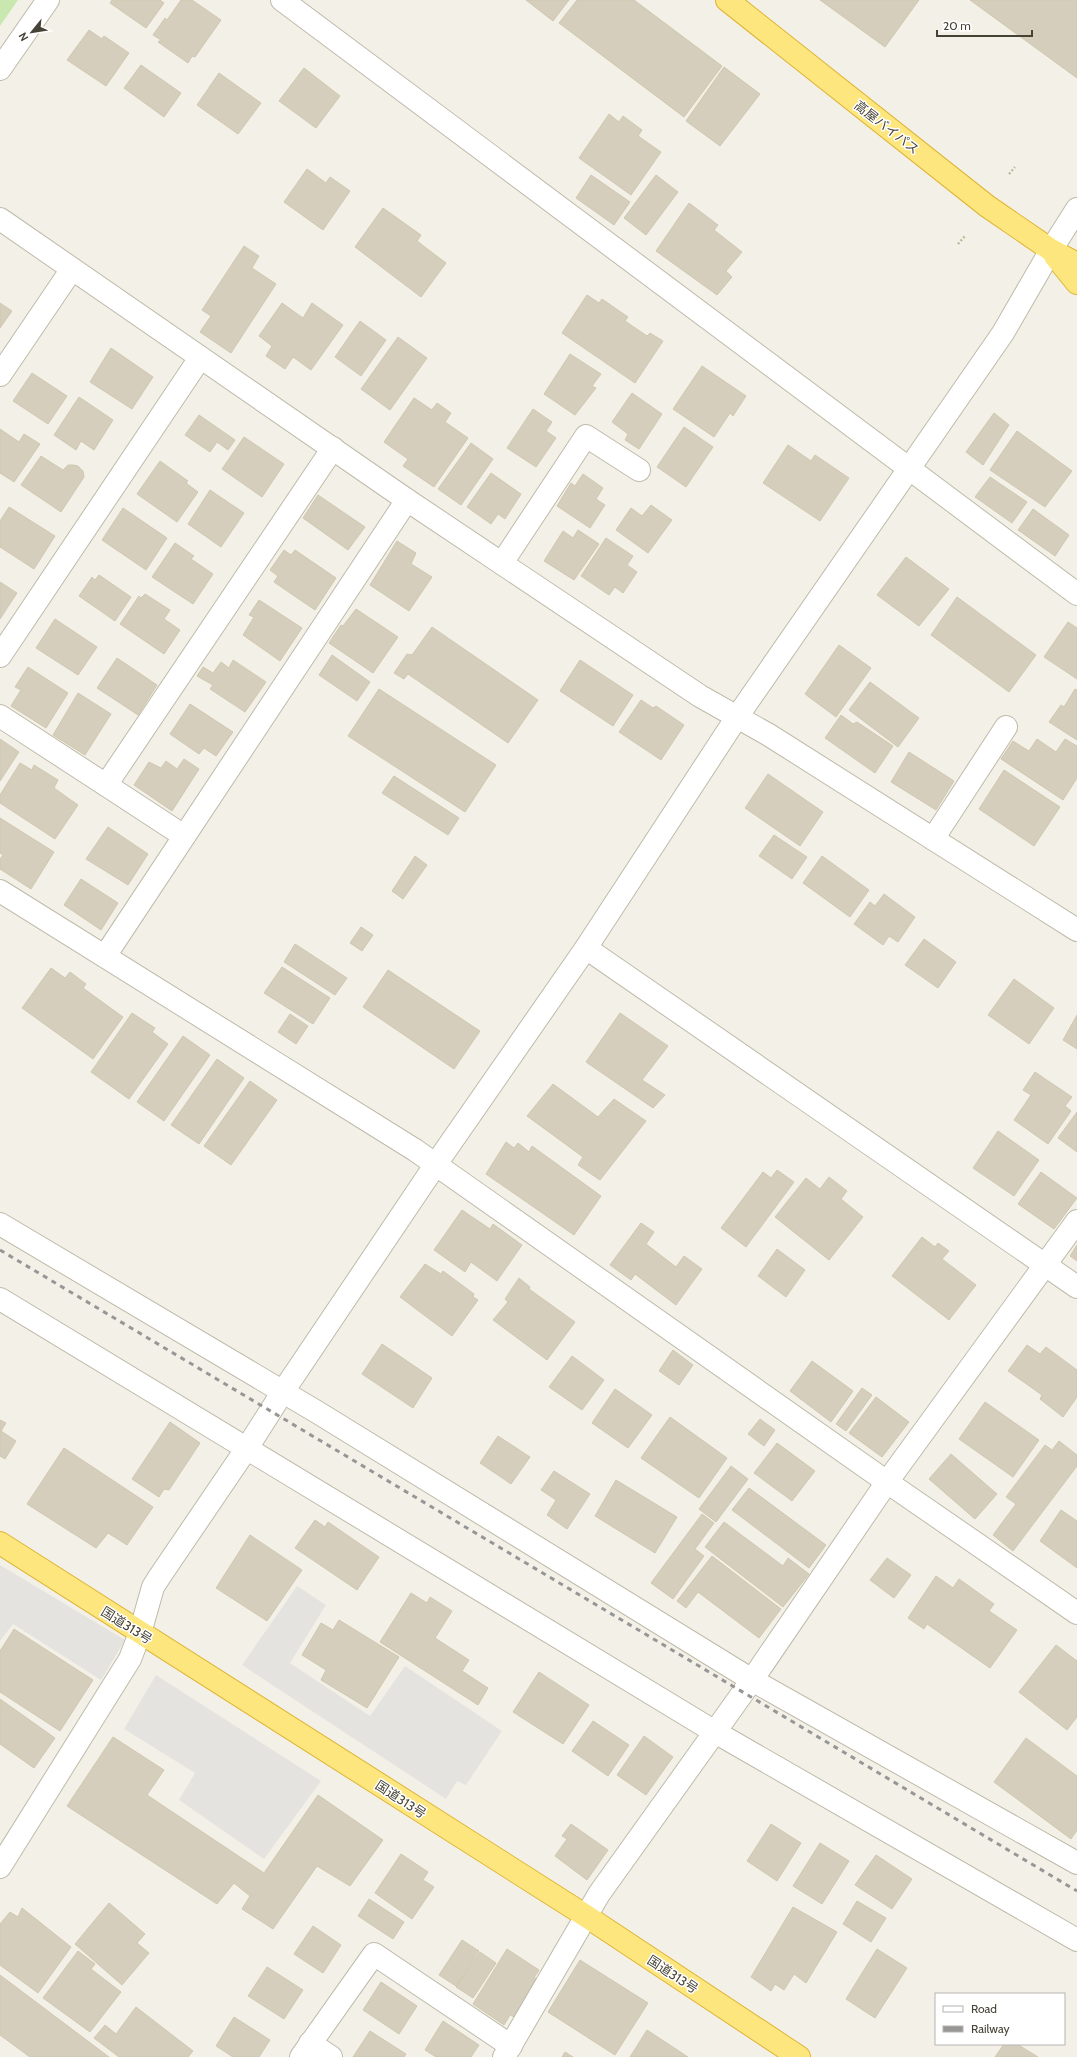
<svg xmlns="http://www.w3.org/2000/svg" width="1077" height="2057" viewBox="0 0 1077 2057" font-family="Cabin,'Noto Sans JP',sans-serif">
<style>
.green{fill:#c8e8af}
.parking{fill:#e4e3df}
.building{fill:#d5cebc;stroke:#d0c7af}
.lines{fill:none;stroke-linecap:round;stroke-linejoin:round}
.minor-casing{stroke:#bfbaa9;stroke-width:24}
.tertiary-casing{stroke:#bfbaa9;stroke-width:24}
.trunk-casing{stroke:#deb436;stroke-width:24}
.path{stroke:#c1b89a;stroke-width:2.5;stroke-dasharray:2 2;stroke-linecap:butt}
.minor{stroke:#fff;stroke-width:22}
.tertiary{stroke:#fff;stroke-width:22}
.trunk{stroke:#fee67e;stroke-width:22}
.rail{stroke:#969696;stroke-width:3;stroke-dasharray:5 5;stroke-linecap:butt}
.labels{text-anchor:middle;stroke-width:3;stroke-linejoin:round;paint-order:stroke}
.street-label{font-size:13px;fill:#464236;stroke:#fff}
</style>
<rect width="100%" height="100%" fill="#f3f1e7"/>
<polygon class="green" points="0,0 18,0 0,26"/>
<g class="parking">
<polygon points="0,1565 125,1640 101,1680 13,1624 0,1641"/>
<polygon points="297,1586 326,1605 290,1663 370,1716 405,1666 502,1731 466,1785 457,1781 446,1799 242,1665"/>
<polygon points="156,1675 321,1781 264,1859 179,1800 195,1773 124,1729"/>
</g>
<g class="building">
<polygon points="112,0 160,0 164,3 146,28 110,3"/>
<polygon points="181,0 192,0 221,20 195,57 192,56 188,63 158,42 161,40 153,35 165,18 167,20"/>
<polygon points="526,0 569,0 553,21"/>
<polygon points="577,0 634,0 722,66 684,117 559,23"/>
<polygon points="820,0 919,0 885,47"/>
<polygon points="970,0 1077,0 1077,78"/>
<polygon points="89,30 102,39 104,36 129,53 106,86 67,60"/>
<polygon points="141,65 181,93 164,117 124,88"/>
<polygon points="724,67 760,94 720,146 686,121"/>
<polygon points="304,68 340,96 316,128 279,101"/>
<polygon points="219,73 261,103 238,134 197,105"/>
<polygon points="609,114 619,122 623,116 642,130 638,136 661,152 631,195 579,158"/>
<polygon points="307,169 326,183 330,177 350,191 323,230 284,202"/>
<polygon points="591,175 630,202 614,225 576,198"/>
<polygon points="656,175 678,192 646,235 624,218"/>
<polygon points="689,203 718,225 714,230 742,252 726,271 732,277 717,295 656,251"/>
<polygon points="383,208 421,235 417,241 446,263 421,297 355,247"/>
<polygon points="244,246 259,256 252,268 276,284 231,353 200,332 211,316 202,310"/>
<polygon points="587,295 599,303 602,299 628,317 625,321 647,336 650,333 663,341 635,383 562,333"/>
<polygon points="0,303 12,311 0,328"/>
<polygon points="282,303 303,318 312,303 343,325 311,370 293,357 285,369 266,356 272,346 259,336"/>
<polygon points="360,321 386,340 361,376 335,357"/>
<polygon points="398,337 427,358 390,410 361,389"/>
<polygon points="111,348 153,377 132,409 90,382"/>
<polygon points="570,354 601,374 592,386 596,388 575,415 544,394"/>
<polygon points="702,366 746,396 733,416 730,413 714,437 673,409"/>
<polygon points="32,373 67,396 48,424 13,401"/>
<polygon points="632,393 662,414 639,449 625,440 628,434 612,422"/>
<polygon points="79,397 113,420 94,450 81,441 76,450 54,435"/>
<polygon points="414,398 432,410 437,403 451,413 445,422 468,438 434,487 403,466 408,459 384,442"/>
<polygon points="533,409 552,422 546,431 556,438 536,467 507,448"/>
<polygon points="994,413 1009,425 983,465 966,452"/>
<polygon points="199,415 235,440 228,450 217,442 210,452 185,435"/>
<polygon points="684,427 713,447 686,487 657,467"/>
<polygon points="0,429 19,442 24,434 40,444 14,482 0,473"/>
<polygon points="1017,431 1072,471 1045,507 990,470"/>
<polygon points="244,437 284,464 262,497 222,469"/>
<polygon points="471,443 493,459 461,505 438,489"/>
<polygon points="788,445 811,461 815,455 849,478 820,521 763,483"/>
<polygon points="41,456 63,470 68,465 73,465 78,466 83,471 84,477 61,512 21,485"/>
<polygon points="160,461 188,481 186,483 198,492 177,522 137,494"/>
<polygon points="491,473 521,494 505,519 498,514 491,524 467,507"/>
<polygon points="583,474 603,488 596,499 605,505 590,528 557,506 571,483 575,486"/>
<polygon points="990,477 1027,502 1012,523 975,497"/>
<polygon points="210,490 244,513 221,547 188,524"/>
<polygon points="318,495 365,527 348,550 303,518"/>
<polygon points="651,505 672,520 648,553 616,530 631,508 642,516"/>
<polygon points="9,507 55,536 34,569 0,547 0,521"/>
<polygon points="123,508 167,538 146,570 102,540"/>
<polygon points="1033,509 1069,535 1055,556 1018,530"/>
<polygon points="578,530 599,544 574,580 544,561 563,531 573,538"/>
<polygon points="606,538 633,556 627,565 637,572 623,593 615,587 609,595 581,576"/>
<polygon points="397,541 416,553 411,564 432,577 409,611 370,585"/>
<polygon points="175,543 194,556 191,559 213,574 193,604 152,577"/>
<polygon points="284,550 291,555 295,550 336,578 315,610 274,582 278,576 270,570"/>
<polygon points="906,557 949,589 919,626 877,595"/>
<polygon points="99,575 131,597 115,621 79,596 92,577 95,580"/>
<polygon points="0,582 17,593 0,619"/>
<polygon points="145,594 170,610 164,619 180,630 164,654 120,624 139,596 141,598"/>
<polygon points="957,597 1036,655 1009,692 931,635"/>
<polygon points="259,600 302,628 280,661 243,635 254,617 249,615"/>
<polygon points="356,609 398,637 373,673 329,643 341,625 343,626"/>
<polygon points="55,619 97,647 78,675 36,648"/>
<polygon points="1068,622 1077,628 1077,679 1044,657"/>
<polygon points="432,627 538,700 508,743 408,674 404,679 394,673 407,654 412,655"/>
<polygon points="839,645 871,668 836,717 805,694"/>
<polygon points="332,655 370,682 357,701 319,675"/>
<polygon points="117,658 157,685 138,715 97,688"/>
<polygon points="233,660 266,682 245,712 210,689 213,685 197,676 203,667 213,673 221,662 229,668"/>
<polygon points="580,660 633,695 613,726 560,691"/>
<polygon points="28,667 68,693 46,728 11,706 21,690 15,687"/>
<polygon points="870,682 919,718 898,747 849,710"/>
<polygon points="379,689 496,765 465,812 348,736"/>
<polygon points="1075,689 1077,690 1077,740 1049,722 1061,705 1064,707"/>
<polygon points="78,693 111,714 85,755 53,735"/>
<polygon points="641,700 653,708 656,706 684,725 661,760 619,732"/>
<polygon points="190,704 233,732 216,756 204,748 199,754 170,734"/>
<polygon points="841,715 853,724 857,722 893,746 875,773 825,738"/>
<polygon points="0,739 19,752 0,781"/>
<polygon points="1037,739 1056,752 1065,739 1077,746 1077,778 1063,800 1001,759 1013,741 1029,751"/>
<polygon points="909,752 954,781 936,810 891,782"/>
<polygon points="184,759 199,769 172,811 134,785 149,762 161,768 166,761 177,769"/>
<polygon points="20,763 32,770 34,765 58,780 54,788 78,805 55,839 0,803 0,795"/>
<polygon points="1004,770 1060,807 1034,846 979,809"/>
<polygon points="768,774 823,812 800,846 745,808"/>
<polygon points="394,776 459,818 448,835 382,793"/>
<polygon points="0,818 54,852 31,889 0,869 0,859 3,855 0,853"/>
<polygon points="108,827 148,854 128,885 86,859"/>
<polygon points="774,835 807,857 792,879 759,856"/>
<polygon points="415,856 427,865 403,899 392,891"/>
<polygon points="822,856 869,890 850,917 803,883"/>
<polygon points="81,879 118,903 101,930 64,905"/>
<polygon points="884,894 915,917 898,942 889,936 883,945 854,924 870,902 875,906"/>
<polygon points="361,927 373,935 362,951 350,943"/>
<polygon points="924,939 956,962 938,988 905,965"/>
<polygon points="295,944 347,978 335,995 284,962"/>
<polygon points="282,967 330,998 313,1024 264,993"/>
<polygon points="51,968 65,978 70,972 86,984 83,988 123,1017 93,1059 22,1008"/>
<polygon points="388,970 480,1031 454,1069 363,1007"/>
<polygon points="1014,979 1054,1008 1029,1044 988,1015"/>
<polygon points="132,1013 155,1028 152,1032 168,1044 129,1099 91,1072"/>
<polygon points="620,1013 668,1046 642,1080 665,1095 653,1108 586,1062"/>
<polygon points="290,1014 308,1026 296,1044 278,1032"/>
<polygon points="1077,1015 1077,1049 1063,1040"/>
<polygon points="183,1036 210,1055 164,1121 137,1102"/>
<polygon points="217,1059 244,1078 199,1144 171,1125"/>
<polygon points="1035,1072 1072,1097 1065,1106 1071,1111 1048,1144 1014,1120 1031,1095 1023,1090"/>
<polygon points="250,1081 277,1100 231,1165 204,1146"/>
<polygon points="553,1084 598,1117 614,1099 646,1121 600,1180 578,1165 583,1157 527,1116"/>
<polygon points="1077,1112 1077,1152 1058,1138"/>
<polygon points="998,1131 1039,1160 1014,1196 973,1168"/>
<polygon points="506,1142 514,1148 518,1143 529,1152 532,1146 601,1196 574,1235 486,1174"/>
<polygon points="777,1170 794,1182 746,1247 721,1228 763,1172 771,1178"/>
<polygon points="1041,1172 1077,1198 1054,1229 1018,1204"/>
<polygon points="829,1177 847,1191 841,1199 863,1217 829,1260 775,1217 806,1178 820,1189"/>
<polygon points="462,1210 490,1229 493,1224 522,1245 497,1281 471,1262 465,1272 434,1250"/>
<polygon points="641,1223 654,1232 646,1244 676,1267 684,1256 702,1269 676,1305 635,1274 631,1280 610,1265"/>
<polygon points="922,1237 935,1247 938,1243 949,1251 942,1259 976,1285 949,1320 892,1276"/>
<polygon points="1077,1245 1077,1261 1070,1256"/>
<polygon points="777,1249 805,1270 786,1297 758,1276"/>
<polygon points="425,1264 441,1274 443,1271 474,1294 473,1297 478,1300 452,1336 400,1297"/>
<polygon points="519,1278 530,1287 529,1289 575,1322 547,1360 493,1320 508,1302 505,1299"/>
<polygon points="382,1344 432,1378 413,1408 362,1374"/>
<polygon points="1027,1345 1040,1354 1046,1347 1077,1370 1077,1397 1063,1417 1040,1399 1042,1395 1008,1371"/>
<polygon points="673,1350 693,1365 679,1385 659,1371"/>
<polygon points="572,1356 604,1380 582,1410 549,1387"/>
<polygon points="812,1361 853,1391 831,1422 790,1391"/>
<polygon points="862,1388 872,1395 846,1431 836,1424"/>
<polygon points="615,1389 652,1415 628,1448 592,1423"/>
<polygon points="876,1397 909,1422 882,1457 849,1433"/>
<polygon points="985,1402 1039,1440 1013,1477 959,1439"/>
<polygon points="670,1417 727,1458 699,1498 641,1458"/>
<polygon points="760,1419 775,1430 764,1446 748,1434"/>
<polygon points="0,1420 6,1423 1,1431 16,1441 5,1459 0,1456"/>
<polygon points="170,1422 200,1443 169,1490 164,1489 159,1497 132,1479"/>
<polygon points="498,1436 530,1457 511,1484 480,1463"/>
<polygon points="1059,1441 1077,1455 1077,1466 1013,1551 993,1535 1016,1504 1006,1497 1045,1445 1052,1450"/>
<polygon points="777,1443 815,1471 792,1501 754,1473"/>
<polygon points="64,1448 153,1507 127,1545 108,1533 96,1548 27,1504"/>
<polygon points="951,1454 997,1494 975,1519 929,1479"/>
<polygon points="731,1466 748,1479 716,1522 699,1509"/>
<polygon points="554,1471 590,1494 567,1529 547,1515 556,1500 541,1490"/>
<polygon points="616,1480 677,1517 655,1553 595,1516"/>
<polygon points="749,1488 826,1545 809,1568 732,1510"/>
<polygon points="1061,1510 1077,1521 1077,1568 1040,1541"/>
<polygon points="702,1514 714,1523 695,1549 704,1556 673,1599 651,1583"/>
<polygon points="315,1520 325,1527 328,1522 379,1557 357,1590 295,1548"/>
<polygon points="724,1522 783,1566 788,1558 809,1574 783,1607 705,1547"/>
<polygon points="250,1535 302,1570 267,1621 216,1588"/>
<polygon points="712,1556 781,1609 759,1638 698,1592 686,1608 677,1601"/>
<polygon points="887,1558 911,1575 894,1598 870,1580"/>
<polygon points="936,1576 953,1588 959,1579 994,1604 989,1611 1017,1630 990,1668 927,1624 924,1629 908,1618"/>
<polygon points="411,1593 427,1603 430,1597 452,1611 435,1638 469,1660 462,1671 488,1688 478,1705 380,1642"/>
<polygon points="339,1620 399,1657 367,1708 321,1680 326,1670 302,1655 321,1623 333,1630"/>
<polygon points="14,1629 93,1680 60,1731 0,1692 0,1651"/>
<polygon points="1056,1645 1077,1661 1077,1717 1067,1730 1019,1692"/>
<polygon points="539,1672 589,1705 563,1744 513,1712"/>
<polygon points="0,1699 55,1738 34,1768 0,1744"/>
<polygon points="593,1721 629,1745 608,1776 572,1751"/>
<polygon points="644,1736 673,1757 646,1795 617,1775"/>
<polygon points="113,1737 164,1770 147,1795 264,1873 318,1795 383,1840 350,1886 317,1866 273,1929 242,1909 250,1896 234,1883 217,1904 67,1806"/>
<polygon points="1026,1738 1077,1776 1077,1830 1071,1839 994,1782"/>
<polygon points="571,1824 608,1850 587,1880 555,1856 567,1839 562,1836"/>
<polygon points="771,1824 801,1843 777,1881 747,1861"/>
<polygon points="820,1843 849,1861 822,1904 793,1886"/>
<polygon points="401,1854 428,1872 423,1880 434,1887 412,1919 375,1893"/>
<polygon points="876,1855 912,1879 892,1909 855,1885"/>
<polygon points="369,1899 404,1922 393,1939 358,1916"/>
<polygon points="857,1901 886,1918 871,1942 843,1924"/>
<polygon points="109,1903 145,1934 137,1943 149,1953 122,1985 75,1944"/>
<polygon points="793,1907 837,1932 806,1983 794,1974 784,1990 775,1984 771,1991 751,1977"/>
<polygon points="22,1908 71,1947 38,1993 0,1965 0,1924 10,1912 18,1917"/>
<polygon points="313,1926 341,1945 323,1973 294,1954"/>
<polygon points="462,1940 479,1951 456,1986 439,1975"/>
<polygon points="507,1949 539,1970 534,1978 539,1980 517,2018 510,2015 504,2025 473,2004"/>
<polygon points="877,1949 907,1968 875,2018 846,1999"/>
<polygon points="78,1951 95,1964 91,1969 121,1992 90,2032 43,1998"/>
<polygon points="480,1952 496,1963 473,1998 456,1987"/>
<polygon points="580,1960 648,2003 615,2055 548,2012"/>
<polygon points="267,1967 303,1990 284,2019 248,1996"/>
<polygon points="0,1975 109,2057 30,2057 0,2035"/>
<polygon points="381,1982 417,2006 399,2034 363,2010"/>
<polygon points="136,2007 193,2051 188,2057 119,2057 94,2038 105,2025 116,2034"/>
<polygon points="234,2017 270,2040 259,2057 233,2057 216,2046"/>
<polygon points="443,2021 479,2045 471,2057 436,2057 425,2050"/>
<polygon points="647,2030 688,2057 630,2057"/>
<polygon points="370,2031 406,2054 404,2057 353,2057"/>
<polygon points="1004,2044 1017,2044 1038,2057 995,2057"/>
<polygon points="565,2052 573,2057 562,2057"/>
</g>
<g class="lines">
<g class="minor-casing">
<g id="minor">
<polyline points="282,0 1077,594"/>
<polyline points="0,69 48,0"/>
<polyline points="0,219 407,500 700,696 769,735 1077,930"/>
<polyline points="0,375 72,269"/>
<polyline points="502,563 586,436 639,470"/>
<polyline points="0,656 200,358"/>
<polyline points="0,716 106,785 333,448"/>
<polyline points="106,785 184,836"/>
<polyline points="933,839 1006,727"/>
<polyline points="0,891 415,1150 887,1482 1077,1613"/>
<polyline points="586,948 1077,1287"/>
<polyline points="105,956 407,500"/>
<polyline points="0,1224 317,1412 752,1680 1077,1863"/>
<polyline points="0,1299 715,1732 1077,1940"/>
<polyline points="0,1867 130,1659 140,1633"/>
<polyline points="310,2043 331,2057"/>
<polyline points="301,2057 374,1954 511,2046"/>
<polyline points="504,2057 599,1894 752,1680 887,1482 1077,1221"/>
</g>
</g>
<g class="tertiary-casing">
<polyline id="tertiary" points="140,1633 153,1587 160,1576 247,1448 282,1393 436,1164 586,948 737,717 1003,333 1051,250 1077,209"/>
</g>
<g class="trunk-casing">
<g id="trunk">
<polyline points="727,0 987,206 1051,250 1077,264"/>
<polyline points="1055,256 1077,283"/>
<polyline points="0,1543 586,1916 799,2057"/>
</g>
</g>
<g class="path">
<polyline points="1009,174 1015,167"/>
<polyline points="958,244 965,236"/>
</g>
<use href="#minor" class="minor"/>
<use href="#tertiary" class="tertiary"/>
<use href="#trunk" class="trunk"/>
<polyline class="rail" points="0,1250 1077,1891"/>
</g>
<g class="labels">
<g class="street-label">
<text transform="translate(887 127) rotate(38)" y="5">高屋バイパス</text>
<text transform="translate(127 1625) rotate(32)" y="5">国道313号</text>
<text transform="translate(401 1799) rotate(33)" y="5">国道313号</text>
<text transform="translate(673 1974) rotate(33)" y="5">国道313号</text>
</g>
</g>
<rect x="935" y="1993" width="130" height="52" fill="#ffffff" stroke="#b5b3af"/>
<rect x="943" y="2006" width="20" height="6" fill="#ffffff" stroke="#b5b3af"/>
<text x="971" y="2013" font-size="12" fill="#464236">Road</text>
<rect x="943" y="2026" width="20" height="6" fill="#969696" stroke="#b5b3af"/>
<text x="971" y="2033" font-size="12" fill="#464236">Railway</text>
<g transform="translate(32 32) rotate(240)" stroke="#ffffff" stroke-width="3" paint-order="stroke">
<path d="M0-3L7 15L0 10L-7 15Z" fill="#464236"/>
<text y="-6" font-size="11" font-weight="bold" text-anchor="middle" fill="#464236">N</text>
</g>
<path d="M937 30v6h95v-6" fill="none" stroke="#464236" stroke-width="2"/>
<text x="943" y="30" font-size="12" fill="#464236" stroke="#ffffff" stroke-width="3" paint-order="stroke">20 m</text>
</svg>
